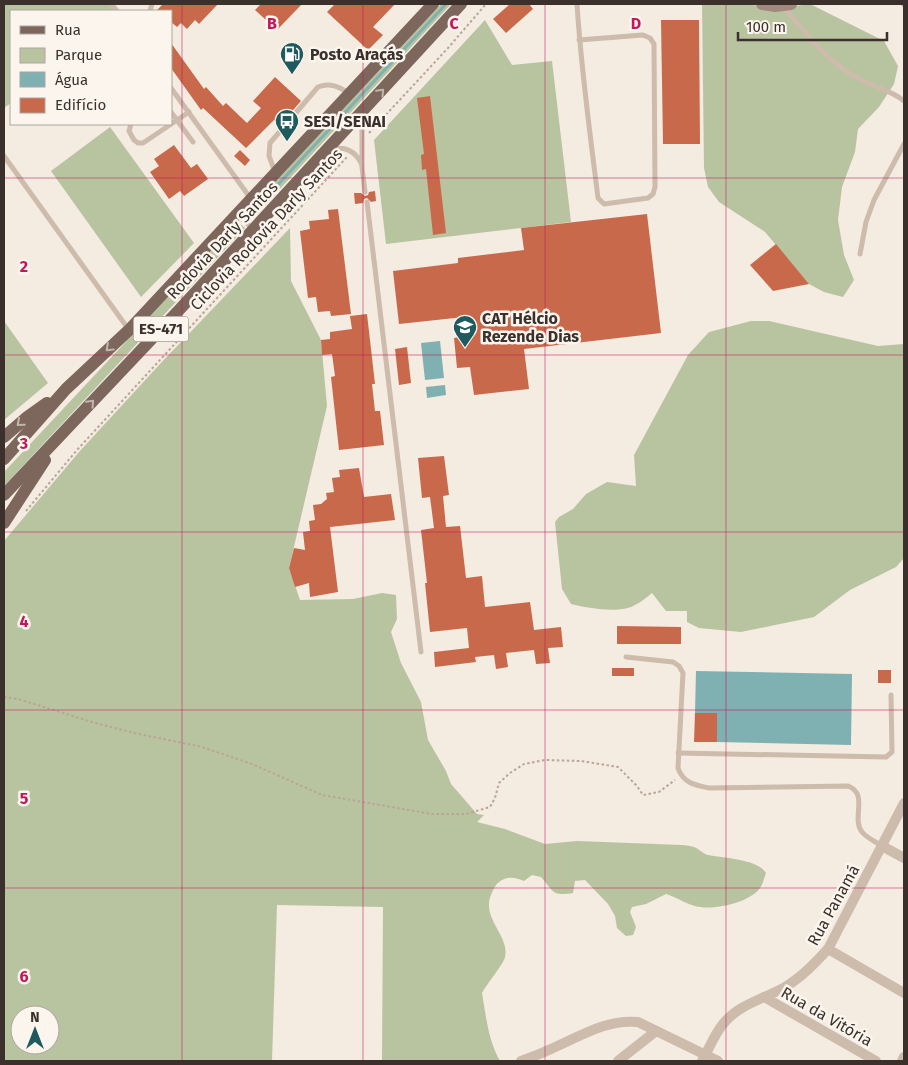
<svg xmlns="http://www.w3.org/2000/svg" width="908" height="1065" viewBox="0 0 908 1065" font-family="'Fira Sans',sans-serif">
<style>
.green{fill:#b8c4a0;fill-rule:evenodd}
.water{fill:#7fb0b2}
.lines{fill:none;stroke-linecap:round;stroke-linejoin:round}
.stream{stroke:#7fb0b2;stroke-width:3}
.building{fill:#c8694b}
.path{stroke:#b9a596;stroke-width:2;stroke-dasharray:2.5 2.5;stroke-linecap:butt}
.lane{stroke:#cdbbac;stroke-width:5}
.street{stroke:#cdbbac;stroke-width:10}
.secondary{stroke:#a18a7d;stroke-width:12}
.primary{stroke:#7d675c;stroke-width:12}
.oneway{stroke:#c2b5ac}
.grid{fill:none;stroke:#c2185b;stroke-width:1;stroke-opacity:0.55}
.labels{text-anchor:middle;stroke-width:5;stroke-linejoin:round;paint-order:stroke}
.shield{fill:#fbf5ee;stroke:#756b66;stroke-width:1}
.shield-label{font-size:15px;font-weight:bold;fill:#3b302b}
.poi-label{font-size:16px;font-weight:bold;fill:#3b302b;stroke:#fbf5ee;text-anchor:start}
.street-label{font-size:16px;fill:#3b302b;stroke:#fbf5ee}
.grid-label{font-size:16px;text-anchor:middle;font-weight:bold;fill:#c2185b;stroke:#fbf5ee;stroke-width:5;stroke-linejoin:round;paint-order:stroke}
</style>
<rect width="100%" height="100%" fill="#f4ebe1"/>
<g class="green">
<polygon points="4,4 112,4 119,11 11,11 11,103 4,108"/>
<polygon points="441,4 451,4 254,217 249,218 244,215"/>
<polygon points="702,4 748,4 772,9 810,4 884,41 898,66 894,84 879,107 858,129 855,152 842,187 838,220 844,255 854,280 843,297 824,292 809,284 765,232 719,202 708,187 704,168"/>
<polygon points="485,20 512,65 552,61 571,222 386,244 374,140"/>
<polygon points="110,127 194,243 141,297 51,171"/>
<polygon points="238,222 245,228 4,486 4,472"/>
<path d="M290,228L291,281L321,340L327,406L289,568L300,600L353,599L382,593L396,595L397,619L391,632L401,663L421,702L428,740L446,771L451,784L477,814L484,815L477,822L505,829L545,844L577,841L682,845C686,845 690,846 694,847C699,849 702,853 708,855C723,858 758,859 766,873C764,878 763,884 760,888C750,903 711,911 695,906C684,903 676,897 666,894L646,904L632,907L630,912L636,927L633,935L626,936L617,928L615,916L608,904L585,880L575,881L573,893C551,897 553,890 541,877L532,875L524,881C516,877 506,876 499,882C495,885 493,890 491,895C481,918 510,936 505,957C504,963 487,984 482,993C486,1016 488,1040 500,1061H382L383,907L277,905L272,1061H4V541L79,452L159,365ZM20,1015H50V1045H20Z"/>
<polygon points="4,321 48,383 4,420"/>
<path d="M751,321H769L878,346L904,344V558L896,567L850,590L814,617L741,632L699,628L687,622V611H666L652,593C647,597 641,602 635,605C620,614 588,608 571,604L562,589L555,522L559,517L573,509L586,494L607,482L636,486L634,455L688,355L709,332Z"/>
</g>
<g class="water">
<polygon points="440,341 444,378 425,380 421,343"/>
<polygon points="445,385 446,395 427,398 426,387"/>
<polygon points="696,671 852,674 851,745 717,742 717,713 695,713"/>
</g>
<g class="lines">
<polyline class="stream" points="259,205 446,4"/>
</g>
<g class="building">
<polygon points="163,4 218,4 199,24 195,20 187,29 181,23 177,27 171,22 171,11 156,11"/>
<polygon points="261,4 302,4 277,30 255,10"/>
<polygon points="335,4 395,4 373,27 383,35 368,50 327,12"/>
<polygon points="510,4 529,4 533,9 506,33 493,19"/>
<polygon points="661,20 699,20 700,144 663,144"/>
<polygon points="171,43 204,89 206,87 223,106 226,103 247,123 261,108 253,101 275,77 301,101 280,125 274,120 246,148 203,108 201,110 171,68"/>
<polygon points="430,96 446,233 433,235 426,169 422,170 421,155 424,154 417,98"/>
<polygon points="174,145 191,168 197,164 208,179 184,196 180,191 169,199 150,172 159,166 154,159"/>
<polygon points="240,150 250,160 245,166 234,156"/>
<polygon points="375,191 376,201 371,202 367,198 364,199 363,203 355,204 354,193 361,193 365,196 368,195 369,192"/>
<polygon points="338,209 351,314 331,316 330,311 318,312 316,297 308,298 300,231 310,229 309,221 329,219 328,210"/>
<polygon points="647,214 661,333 524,349 529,389 474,395 470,367 457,368 454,338 467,336 464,317 399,324 393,271 458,263 458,258 524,250 521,228"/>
<polygon points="776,244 809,284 773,291 750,265"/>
<polygon points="367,314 375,384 372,384 375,411 380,411 384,445 339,450 331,377 335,376 332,354 322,355 321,340 330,339 330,332 352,329 350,316"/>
<polygon points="407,347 411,383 399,385 395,349"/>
<polygon points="444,456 449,495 443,496 446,527 460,526 466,578 482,576 485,607 530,602 534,630 561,627 563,647 548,648 550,663 536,664 534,650 506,653 508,667 496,669 494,655 475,657 476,662 435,667 434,652 469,648 467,628 430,632 425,583 427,583 421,530 434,528 430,497 422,498 418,458"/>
<polygon points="359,468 364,497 391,494 395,520 330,527 338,592 310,597 309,583 295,587 289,568 294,548 305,550 303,532 310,531 309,521 315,520 313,505 321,504 327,499 326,493 334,492 332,478 340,477 339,470"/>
<polygon points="617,626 681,627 681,644 617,644"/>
<rect x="612" y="668" width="22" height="8"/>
<rect x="878" y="670" width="13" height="13"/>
<polygon points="695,713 717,713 717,742 694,742"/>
</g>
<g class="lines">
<g class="path">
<polyline points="369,133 448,48 486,4"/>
<polyline points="26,511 77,450 347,157"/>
<polyline points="4,697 18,699 92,722 134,733 202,747 252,764 322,795 432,814 466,814 490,807 495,798 499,783 510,773 524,764 545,760 581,761 618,767 637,786 643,795 659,792 675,780"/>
</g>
<g class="lane">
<polyline points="111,4 117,11"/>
<path d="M577,4C581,69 590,133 598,198L604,204L648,198L653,194L655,187L654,44L650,38L643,35L579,40"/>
<polyline points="903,4 904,5"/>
<path d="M783,6C803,30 822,55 849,73C866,85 888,88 904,101"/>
<polyline points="150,11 152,4"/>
<polyline points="171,88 251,199"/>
<polyline points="171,112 193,142"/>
<polyline points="362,116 362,167 365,192"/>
<polyline points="131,124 129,131 134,140 138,143 143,143 189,112"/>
<path d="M330,150C344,145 356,151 362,165"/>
<polyline points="4,156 129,330"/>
<path d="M275,172L269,156L270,143L318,87C330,82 339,87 349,93"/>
<polyline points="367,202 421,652"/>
<polyline points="237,214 253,229"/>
<polyline points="860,254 866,222 874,200 904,144"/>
<path d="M626,657L673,662L679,666L683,673L678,768C683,783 695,785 709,788L848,786C869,794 851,818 862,832C867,838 876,842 882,846"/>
<polyline points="678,753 886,757 892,752 891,695"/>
</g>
<g class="street">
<polyline points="882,846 904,858"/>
<polyline points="828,949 904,993"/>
<polyline points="764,997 876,1061"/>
<path d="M521,1061C532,1057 543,1053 553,1048C581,1036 606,1019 638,1022L718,1061"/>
<polyline points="618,1061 656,1031"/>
<path d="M702,1061C709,1049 714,1035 723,1024C739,1004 764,999 785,987C802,977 815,963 828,949L904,803"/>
<polyline points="902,1061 904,1057"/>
</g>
<polyline class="secondary" points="762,4 775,6 791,4"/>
<g class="primary">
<polyline points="4,437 26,418 47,403"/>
<polyline points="4,459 66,389 129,330 433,4"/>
<polyline points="4,495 180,309 461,4"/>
<polyline points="4,523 45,460"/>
</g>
</g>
<defs><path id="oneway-chevron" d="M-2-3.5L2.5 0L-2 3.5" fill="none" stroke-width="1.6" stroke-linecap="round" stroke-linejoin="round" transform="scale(1.25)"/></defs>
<g class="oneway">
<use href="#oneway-chevron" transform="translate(381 92) rotate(-47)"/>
<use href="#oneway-chevron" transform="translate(109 348) rotate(137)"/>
<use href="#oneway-chevron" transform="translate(91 403) rotate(-47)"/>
<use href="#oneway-chevron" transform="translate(20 423) rotate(139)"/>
</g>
<path class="grid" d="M182,4V1061M363,4V1061M545,4V1061M726,4V1061M4,178H904M4,355H904M4,532H904M4,710H904M4,888H904"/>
<defs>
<g id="fuel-pin" transform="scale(1.25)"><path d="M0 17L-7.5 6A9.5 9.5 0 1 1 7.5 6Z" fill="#1f5a5e" stroke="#fbf5ee"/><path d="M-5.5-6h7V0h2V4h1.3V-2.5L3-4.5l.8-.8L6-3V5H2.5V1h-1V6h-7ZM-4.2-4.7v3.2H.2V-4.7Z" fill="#fff"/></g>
<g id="bus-pin" transform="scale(1.25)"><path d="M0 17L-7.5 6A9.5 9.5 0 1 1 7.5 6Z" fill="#1f5a5e" stroke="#fbf5ee"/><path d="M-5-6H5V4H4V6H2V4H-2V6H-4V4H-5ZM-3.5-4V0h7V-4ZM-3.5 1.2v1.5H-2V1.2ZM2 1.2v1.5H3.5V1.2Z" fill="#fff"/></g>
<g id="school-pin" transform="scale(1.25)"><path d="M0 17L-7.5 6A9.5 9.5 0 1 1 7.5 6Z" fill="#1f5a5e" stroke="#fbf5ee"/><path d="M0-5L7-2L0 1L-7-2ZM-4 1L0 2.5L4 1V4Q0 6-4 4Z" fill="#fff"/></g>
</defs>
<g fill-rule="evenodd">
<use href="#fuel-pin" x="292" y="54"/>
<use href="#bus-pin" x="287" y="121"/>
<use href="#school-pin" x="465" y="327"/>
</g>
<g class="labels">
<rect class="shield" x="133.5" y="316.5" width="55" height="25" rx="4"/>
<g class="shield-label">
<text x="161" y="334">ES-471</text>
</g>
<g class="poi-label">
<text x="310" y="60">Posto Araçás</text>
<text x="304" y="127">SESI/SENAI</text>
<text x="482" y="324">CAT Hélcio<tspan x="482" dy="18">Rezende Dias</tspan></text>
</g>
<g class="street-label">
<text transform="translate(266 229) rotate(-47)" y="6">Ciclovia Rodovia Darly Santos</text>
<text transform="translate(222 240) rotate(-47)" y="6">Rodovia Darly Santos</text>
<text transform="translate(833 905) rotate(-61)" y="6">Rua Panamá</text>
<text transform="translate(827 1016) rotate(30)" y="6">Rua da Vitória</text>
</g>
</g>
<g class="grid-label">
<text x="272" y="29">B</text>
<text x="454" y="29">C</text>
<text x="636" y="29">D</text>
<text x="24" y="272">2</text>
<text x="24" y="449">3</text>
<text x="24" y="627">4</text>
<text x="24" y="804">5</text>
<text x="24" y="982">6</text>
</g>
<rect width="908" height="1065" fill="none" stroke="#3b302b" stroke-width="10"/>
<rect x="10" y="10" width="162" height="115" fill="#fbf5ee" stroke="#aea6a0"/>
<rect x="20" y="26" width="25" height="8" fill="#7d675c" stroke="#aea6a0"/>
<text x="55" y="35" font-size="15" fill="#3b302b">Rua</text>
<rect x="20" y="48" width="25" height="15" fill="#b8c4a0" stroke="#aea6a0"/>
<text x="55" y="60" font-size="15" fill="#3b302b">Parque</text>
<rect x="20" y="72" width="25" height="15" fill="#7fb0b2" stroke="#aea6a0"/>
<text x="55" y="85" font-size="15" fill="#3b302b">Água</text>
<rect x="20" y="98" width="25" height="15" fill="#c8694b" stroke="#aea6a0"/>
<text x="55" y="110" font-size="15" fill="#3b302b">Edifício</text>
<g transform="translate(35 1030)"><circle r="24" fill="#fbf5ee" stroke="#aea6a0"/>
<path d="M0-4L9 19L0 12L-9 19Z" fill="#1f5a5e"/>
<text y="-8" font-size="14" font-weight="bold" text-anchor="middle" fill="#3b302b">N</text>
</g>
<path d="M738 32v8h149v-8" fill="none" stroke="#3b302b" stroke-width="2.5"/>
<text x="746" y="32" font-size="15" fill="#3b302b" stroke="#fbf5ee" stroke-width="4" paint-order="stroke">100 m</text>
</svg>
